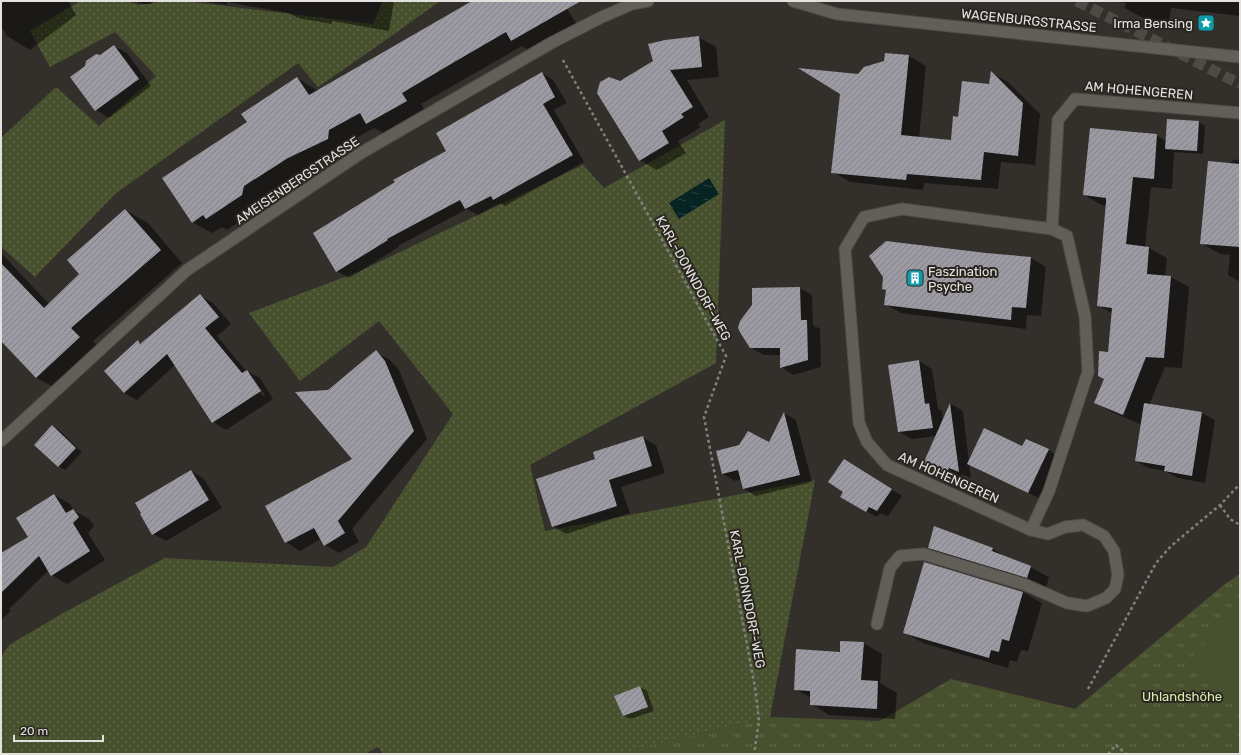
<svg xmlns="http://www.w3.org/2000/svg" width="1241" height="755" viewBox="0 0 1241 755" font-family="Rubik,sans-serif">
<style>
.grass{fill:url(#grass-dots)}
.park{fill:url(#park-tufts)}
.pitch{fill:#48512e}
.water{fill:url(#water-ripples)}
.shadow{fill:#0007;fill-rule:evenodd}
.building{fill:url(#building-hatch)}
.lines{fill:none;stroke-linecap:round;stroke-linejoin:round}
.secondary-tunnel{stroke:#4e4b46;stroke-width:11;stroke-dasharray:11 5.5;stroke-linecap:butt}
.service-casing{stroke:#4f4d48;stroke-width:13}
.minor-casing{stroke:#4f4d48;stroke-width:13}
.path{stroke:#83817c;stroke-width:2.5;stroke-dasharray:3 3;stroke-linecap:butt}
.service{stroke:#625e58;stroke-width:11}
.minor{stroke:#625e58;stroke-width:11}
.labels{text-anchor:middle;stroke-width:4;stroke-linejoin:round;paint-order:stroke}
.street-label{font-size:13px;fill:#e4e2de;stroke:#292621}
.poi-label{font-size:13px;fill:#e4e2de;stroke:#292621;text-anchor:end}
.park-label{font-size:13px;fill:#daedad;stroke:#292621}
</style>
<defs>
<pattern id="grass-dots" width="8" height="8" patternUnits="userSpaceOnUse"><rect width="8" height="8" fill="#48512e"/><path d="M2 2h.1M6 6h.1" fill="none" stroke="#626a4c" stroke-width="1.8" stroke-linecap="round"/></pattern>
<pattern id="park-tufts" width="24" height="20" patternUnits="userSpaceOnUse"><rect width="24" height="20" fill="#48512e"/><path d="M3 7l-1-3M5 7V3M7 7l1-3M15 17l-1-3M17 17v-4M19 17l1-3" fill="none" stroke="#626a4c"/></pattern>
<pattern id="water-ripples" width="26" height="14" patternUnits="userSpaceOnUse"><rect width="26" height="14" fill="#072424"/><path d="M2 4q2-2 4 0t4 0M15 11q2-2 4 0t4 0" fill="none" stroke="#2b4443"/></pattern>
<pattern id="building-hatch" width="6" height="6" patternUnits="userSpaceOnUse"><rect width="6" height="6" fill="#9c9aa2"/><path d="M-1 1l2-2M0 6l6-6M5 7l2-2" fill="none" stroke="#828086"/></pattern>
</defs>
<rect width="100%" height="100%" fill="#33302b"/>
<g class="grass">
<polygon points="80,1 125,1 139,5 164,1 185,1 373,24 383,1 440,1 383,42 318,87 298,63 115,194 35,277 1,247 1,138 56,87 99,126 156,76 115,32 50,67 30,31"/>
<polygon points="725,120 716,363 530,465 545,531 815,480 770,717 639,748 628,754 383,754 378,747 365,754 1,754 1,657 9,645 65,612 165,558 333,567 366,547 453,414 379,321 300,381 249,313 358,272 583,165 604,188"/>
</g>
<polygon class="park" points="1240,574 1240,754 628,754 639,748 770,717 880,721 951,679 1075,709 1225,584"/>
<polygon class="pitch" points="1239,609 1240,609 1240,711 1189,660"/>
<polygon class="water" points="709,178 719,194 679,219 669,203"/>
<g class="shadow">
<polygon points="6,1 68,1 76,15 30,50 7,36 1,26 1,4"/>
<polygon points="135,1 152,1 151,4 142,4"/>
<polygon points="201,1 394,1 389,31 332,21 332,24 298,18 289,13 227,2 227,5"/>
<polygon points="474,1 554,1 567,9 578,26 531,52 522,46 421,104 426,112 387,135 374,128 349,142 348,150 309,169 308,169 264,197 262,206 227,230 222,227 212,233 192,222 248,123 297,78 318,91"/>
<polygon points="1106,1 1240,1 1240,16 1171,8 1169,22 1145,19 1125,8 1126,3"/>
<polygon points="698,37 716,47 719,77 687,80 709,117 698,124 701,127 678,141 686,153 657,170 640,160 620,82"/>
<polygon points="114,46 127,53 151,86 109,118 96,110 100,57"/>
<polygon points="886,54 909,56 926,66 919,138 952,141 959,118 990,85 991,73 1008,82 1040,114 1035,165 1001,162 998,189 924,183 923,190 850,182 833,172 858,75 885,61"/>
<polygon points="542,73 553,80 567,103 554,110 584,162 505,206 500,203 478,215 467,209 398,246 399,247 349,278 337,271 447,151"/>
<polygon points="1168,120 1199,122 1205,126 1203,154 1174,152 1172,189 1151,187 1145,247 1149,248 1167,258 1165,277 1171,277 1189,287 1182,368 1165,367 1149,405 1202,413 1215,420 1205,483 1178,478 1165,471 1149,468 1136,461 1142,425 1114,413 1096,403 1105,379 1113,314 1098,305 1107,206 1102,205 1084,195 1156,135 1166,141"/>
<polygon points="1235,159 1240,162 1240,282 1228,275 1230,255 1220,254 1201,243 1229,164"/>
<polygon points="125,210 148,223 182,263 93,341 102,351 59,390 37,378 6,345 1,331 1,253 49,304 80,274"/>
<polygon points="1031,258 1046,267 1041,316 1027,315 1026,329 901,313 885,304 887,291 883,289"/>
<polygon points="799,288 812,295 813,325 820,329 821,367 793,375 781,367 781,355 764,355 751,348"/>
<path d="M200,296L213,303L231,324L217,336L246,371L260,378L273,399L226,430L213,422L175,365L137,400L124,393L138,341L142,344ZM252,379H254L265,395L263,396Z"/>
<polygon points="376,352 390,360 399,370 427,439 352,529 359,542 339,553 325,545 321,539 300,551 286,542 267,507 354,459 328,391"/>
<polygon points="919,361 932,369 938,409 942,411 943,422 951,404 963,411 969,462 1023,448 1048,450 1061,457 1041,499 981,471 969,464 971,478 962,474 959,481 938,471 925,463 937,436 912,439 899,432"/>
<polygon points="784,413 796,420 812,482 756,496 744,489 742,479 735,481 723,474 718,452 740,446 770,443"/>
<polygon points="53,426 59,430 82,452 65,470 59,466 35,445"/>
<polygon points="643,438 656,445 665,473 621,487 630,513 566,534 553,526 597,460"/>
<polygon points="855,466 902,496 888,516 880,513 877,517 841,497"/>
<polygon points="191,471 204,479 222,508 166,541 153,534"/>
<polygon points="54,495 70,504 74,511 89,519 94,526 88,533 105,560 67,584 52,575 49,570 9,609 11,611 1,620 1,554 30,537"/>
<polygon points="935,527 993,549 1009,559 1030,567 1049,577 1046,588 947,558 929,548"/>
<polygon points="924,563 1023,592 1042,603 1028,651 1021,650 1017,662 1010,660 1008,668 923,643 904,632"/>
<polygon points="863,643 882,654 880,683 897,693 895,719 829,715 811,704 811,698 795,689 841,653"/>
<polygon points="640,687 647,691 654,711 630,719 624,716 615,696"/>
</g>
<g class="building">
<polygon points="472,1 581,1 511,41 506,32 456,61 402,93 407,101 366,124 360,113 329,130 328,139 288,158 244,186 242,195 206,219 203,215 192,223 162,178 247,122 241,114 297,77 309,95"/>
<polygon points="699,36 702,67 670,70 693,107 681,114 684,117 662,131 669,143 639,161 597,93 600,82 609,77 620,81 653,61 648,44 665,40"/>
<polygon points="114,45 139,79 95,111 70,77 85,66 86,61 96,54 100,55"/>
<polygon points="885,53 909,55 901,135 951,140 953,116 958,117 962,81 989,84 991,71 1023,103 1018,156 984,152 981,180 907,174 906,180 831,173 840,94 798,68 858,74 864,67 884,61"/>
<polygon points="542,72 555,97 543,104 573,155 493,200 491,196 465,209 460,200 387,239 388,240 336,272 313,233 395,182 393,180 446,151 436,133"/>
<polygon points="1167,119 1199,121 1197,151 1165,149"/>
<polygon points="1090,128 1157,134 1154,179 1133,177 1126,244 1149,247 1147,274 1171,276 1164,358 1146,357 1123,415 1094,403 1104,379 1098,376 1099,351 1108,352 1112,308 1097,306 1106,202 1106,198 1083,195"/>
<polygon points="1208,161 1240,164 1240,247 1200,244"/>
<polygon points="125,209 161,250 71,328 80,337 36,378 1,341 1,263 44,308 79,274 67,260"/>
<polygon points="886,241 986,253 1031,257 1026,308 1012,307 1011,320 884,305 886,290 882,289 883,277 869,256"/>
<polygon points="800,287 801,320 807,320 808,360 780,368 780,348 750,348 741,334 738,328 740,321 752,305 752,288"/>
<polygon points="200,294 219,317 205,328 242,373 247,370 261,391 212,423 167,354 124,393 104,371 138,340 140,344"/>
<polygon points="376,350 385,361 414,431 338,521 345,533 324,546 314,528 285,543 265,506 352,459 295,392 328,390"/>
<polygon points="919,360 925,404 929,403 933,428 898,432 888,365"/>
<polygon points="950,403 959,472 949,468 946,474 923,464"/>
<polygon points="1144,403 1202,412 1192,476 1164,471 1165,466 1135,461"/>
<polygon points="784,412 800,475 743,489 738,470 722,474 716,451 739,445 748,431 769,442"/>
<polygon points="52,425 76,448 58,467 34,445"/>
<polygon points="984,428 1022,446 1026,439 1049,449 1028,493 967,464"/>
<polygon points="643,436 652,466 609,480 617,506 552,527 536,479 595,459 593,452"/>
<polygon points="844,459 892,489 877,511 869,507 866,512 840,497 843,492 828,482"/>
<polygon points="191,470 209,500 152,535 140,514 141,513 135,503"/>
<polygon points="54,494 66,513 73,509 79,517 73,523 90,551 51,576 39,556 1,593 1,553 28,537 16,518"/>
<polygon points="934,526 993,548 992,551 1031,566 1027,578 928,548"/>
<polygon points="924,562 1023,592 1009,641 1002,639 999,652 991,650 989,658 903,633"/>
<polygon points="840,641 864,642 861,680 878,681 877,709 810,705 810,691 794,690 796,649 840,652"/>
<polygon points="640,686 648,707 623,716 614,696"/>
</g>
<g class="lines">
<polyline class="secondary-tunnel" points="1077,1 1240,84"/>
<g class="service-casing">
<polyline id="service" points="877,624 890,568 900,556 923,554 1026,585 1067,603 1087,606 1106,598 1115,589 1118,575 1114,551 1104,536 1083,525 1065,527 1048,534 1031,530"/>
</g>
<g class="minor-casing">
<g id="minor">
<polyline points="793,1 837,14 1240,57"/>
<polygon points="902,209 1052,229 1067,236 1085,316 1088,372 1049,491 1031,530 887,465 867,442 859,423 845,249 864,217"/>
<polyline points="1052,229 1058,120 1075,99 1240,113"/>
<polyline points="1,441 187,270 361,153 553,42 602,17 632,4 648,1"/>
</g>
</g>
<g class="path">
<polyline points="563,60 726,356 704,417 755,687 759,721 754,754"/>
<polyline points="1220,505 1230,519 1240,525"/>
<polyline points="1088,689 1156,563 1171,546 1220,505 1240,484"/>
<polyline points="1108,754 1116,745 1126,754"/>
</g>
<use href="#service" class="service"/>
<use href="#minor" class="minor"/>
</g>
<defs>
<g id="sight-square" transform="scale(0.9)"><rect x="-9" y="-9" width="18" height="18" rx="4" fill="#0f9aa8" stroke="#292621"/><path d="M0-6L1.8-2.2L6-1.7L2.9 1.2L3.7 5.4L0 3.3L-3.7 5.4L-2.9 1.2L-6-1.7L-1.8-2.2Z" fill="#fff"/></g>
<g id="building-square" transform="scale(0.9)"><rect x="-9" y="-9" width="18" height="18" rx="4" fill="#0f9aa8" stroke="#292621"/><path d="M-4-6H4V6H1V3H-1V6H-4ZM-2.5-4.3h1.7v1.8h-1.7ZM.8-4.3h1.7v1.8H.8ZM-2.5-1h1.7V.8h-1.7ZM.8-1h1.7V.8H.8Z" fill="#fff"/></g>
</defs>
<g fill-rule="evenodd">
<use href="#sight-square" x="1206" y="23"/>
<use href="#building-square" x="915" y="278"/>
</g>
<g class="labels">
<g class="street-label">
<text transform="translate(1029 20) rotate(6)" y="5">WAGENBURGSTRASSE</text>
<text transform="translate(1139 90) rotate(5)" y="5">AM HOHENGEREN</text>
<text transform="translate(297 180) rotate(-34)" y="5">AMEISENBERGSTRASSE</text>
<text transform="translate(694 278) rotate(61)" y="5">KARL-DONNDORF-WEG</text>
<text transform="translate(949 477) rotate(24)" y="5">AM HOHENGEREN</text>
<text transform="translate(748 599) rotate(79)" y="5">KARL-DONNDORF-WEG</text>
</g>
<g class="poi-label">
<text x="1193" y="28">Irma Bensing</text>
<text x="928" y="276" text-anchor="start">Faszination<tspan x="928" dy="15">Psyche</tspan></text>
</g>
<g class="park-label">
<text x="1182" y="701">Uhlandshöhe</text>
</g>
</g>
<rect width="1241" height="755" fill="none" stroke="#e4e2de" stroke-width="4"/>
<path d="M14 735v6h89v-6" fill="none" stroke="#e4e2de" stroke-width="2"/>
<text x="20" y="735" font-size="12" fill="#e4e2de" stroke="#292621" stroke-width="3" paint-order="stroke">20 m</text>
</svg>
